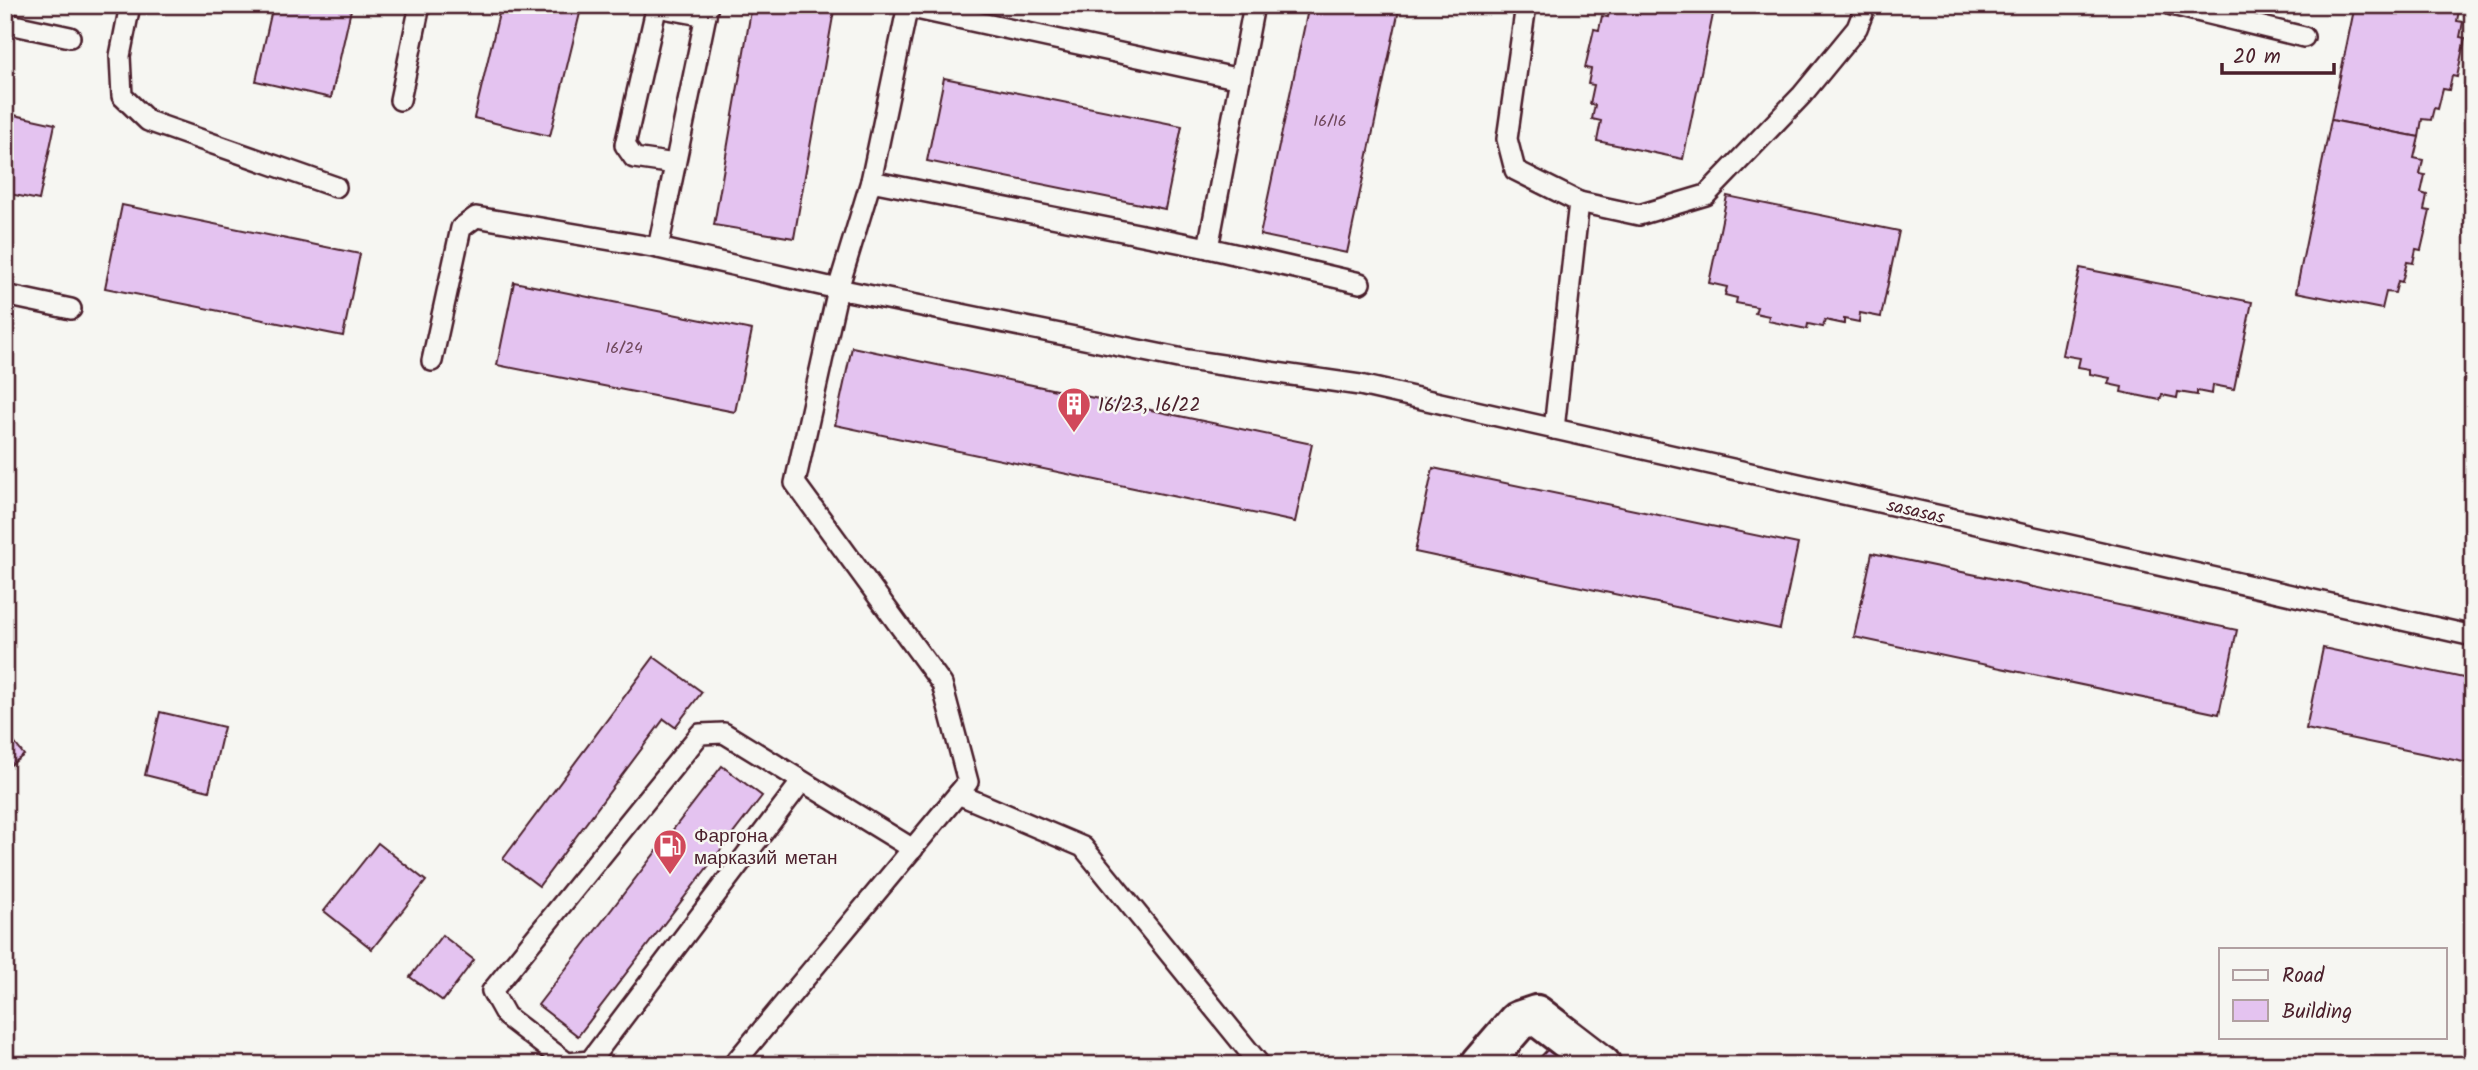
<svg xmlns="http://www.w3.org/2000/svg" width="2478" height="1070" viewBox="0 0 2478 1070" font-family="Kalam,sans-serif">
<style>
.building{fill:#e4c3f0;stroke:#4a1f2b;stroke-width:2}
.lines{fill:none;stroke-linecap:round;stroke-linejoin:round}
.lane-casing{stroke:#4a1f2b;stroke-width:24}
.street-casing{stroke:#4a1f2b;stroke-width:44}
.lane{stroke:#f6f6f2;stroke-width:19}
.street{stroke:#f6f6f2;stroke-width:38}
.labels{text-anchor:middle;stroke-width:5;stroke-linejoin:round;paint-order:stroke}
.number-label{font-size:16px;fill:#70485c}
.poi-label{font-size:19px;fill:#4a1f2b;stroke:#f6f6f2;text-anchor:start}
.street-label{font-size:19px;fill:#4a1f2b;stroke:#f6f6f2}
</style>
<rect width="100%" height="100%" fill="#f6f6f2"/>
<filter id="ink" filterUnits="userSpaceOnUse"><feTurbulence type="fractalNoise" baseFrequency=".0143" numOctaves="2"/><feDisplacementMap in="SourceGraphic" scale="14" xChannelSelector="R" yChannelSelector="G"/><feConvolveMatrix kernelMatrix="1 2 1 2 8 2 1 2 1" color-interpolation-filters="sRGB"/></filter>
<g filter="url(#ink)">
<g class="building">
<polygon points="273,5 352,5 331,98 256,81"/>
<polygon points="501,5 582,5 550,136 474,118"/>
<polygon points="752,5 835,5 794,238 714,225"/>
<polygon points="1309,5 1400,5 1347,253 1260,235"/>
<polygon points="1611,5 1715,5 1683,159 1597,141 1601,121 1592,119 1595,105 1590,104 1594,85 1588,84 1591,69 1585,68 1594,29 1599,30 1602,16 1608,17"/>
<polygon points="2355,5 2460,5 2457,21 2463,22 2460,37 2465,38 2457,77 2452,76 2449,90 2443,89 2438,109 2434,108 2431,120 2422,119 2419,137 2331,120"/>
<polygon points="944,78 1182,126 1165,209 927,161"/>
<polygon points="5,113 55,124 39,200 5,193"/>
<polygon points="2331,120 2419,137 2414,158 2423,160 2420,174 2425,175 2421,193 2427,195 2424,210 2430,211 2421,250 2416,249 2413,263 2407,262 2402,282 2398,281 2395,293 2386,292 2382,309 2296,292"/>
<polygon points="1727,196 1899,231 1881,317 1860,313 1859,322 1844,319 1844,324 1825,320 1823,327 1808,324 1807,329 1768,321 1769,316 1755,313 1757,307 1736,303 1737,298 1725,295 1727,287 1709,283"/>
<polygon points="122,205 360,254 343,336 105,288"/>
<polygon points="2080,268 2252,302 2234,389 2213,385 2212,394 2197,391 2197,395 2178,392 2177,398 2162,395 2160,400 2121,392 2122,387 2108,384 2110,378 2090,374 2090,369 2078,367 2080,358 2062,355"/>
<polygon points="514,282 752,330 735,412 497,365"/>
<polygon points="852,347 1312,444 1295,522 835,425"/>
<polygon points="1433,468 1798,544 1780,629 1415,552"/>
<polygon points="1872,553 2237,630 2219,714 1854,637"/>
<polygon points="2323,648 2473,680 2473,764 2306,729"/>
<polygon points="654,657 702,692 675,727 664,719 539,886 503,859"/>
<polygon points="160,712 224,727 209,791 145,775"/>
<polygon points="5,731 24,755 5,769"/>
<polygon points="722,766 762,796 578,1036 538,1005"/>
<polygon points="378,843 426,881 372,949 324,911"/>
<polygon points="442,935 474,960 443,1001 410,977"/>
<polygon points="1553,1044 1576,1065 1533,1065"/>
</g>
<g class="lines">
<g class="lane-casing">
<g id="lane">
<polyline points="130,5 120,56 122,96 148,121 336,187"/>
<polyline points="657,5 625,145 634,158 675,164"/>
<polyline points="1526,5 1507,139 1515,170 1579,202 1554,429"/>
<polyline points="2172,5 2304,37"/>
<polyline points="657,7 706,16"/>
<polyline points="907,7 1240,79"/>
<polyline points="5,23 70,37"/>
<polyline points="400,100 420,5"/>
<polyline points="871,181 1208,248 1360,283"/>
<polyline points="1579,202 1639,215 1706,195 1802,95 1857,28 1866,5"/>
<polyline points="658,248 708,5"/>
<polyline points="1208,248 1254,5"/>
<polyline points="5,295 71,309"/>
<polyline points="432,361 461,228 476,217 658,248 838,289 1188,360 1360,385 2473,636"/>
<polyline points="802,781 590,1061 567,1063 506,1016 492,991 700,734 724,733 913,849"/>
<polyline points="958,794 1083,847 1260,1065"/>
<polyline points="733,1065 968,782 942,684 795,483 838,289 871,181 908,5"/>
</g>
</g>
<g class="street-casing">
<polyline id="street" points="1480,1065 1518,1021 1536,1015 1601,1065"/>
</g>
<use href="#lane" class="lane"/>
<use href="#street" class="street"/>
</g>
</g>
<defs>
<g id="building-pin" transform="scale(1.75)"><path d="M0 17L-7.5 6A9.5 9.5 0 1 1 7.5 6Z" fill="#d1495b" stroke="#f6f6f2"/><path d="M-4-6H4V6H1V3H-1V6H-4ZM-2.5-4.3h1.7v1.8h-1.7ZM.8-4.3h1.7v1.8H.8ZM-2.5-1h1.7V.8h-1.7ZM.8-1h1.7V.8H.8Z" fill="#fff"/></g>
<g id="fuel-pin" transform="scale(1.75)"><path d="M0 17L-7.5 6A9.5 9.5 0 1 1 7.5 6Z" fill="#d1495b" stroke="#f6f6f2"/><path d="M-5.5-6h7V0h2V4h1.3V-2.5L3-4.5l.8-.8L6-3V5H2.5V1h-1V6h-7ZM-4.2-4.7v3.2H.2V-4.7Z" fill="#fff"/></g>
</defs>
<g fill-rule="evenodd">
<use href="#building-pin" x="1074" y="404"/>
<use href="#fuel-pin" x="670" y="846"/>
</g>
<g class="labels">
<g class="number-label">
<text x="1330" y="126">16/16</text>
<text x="624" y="353">16/24</text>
</g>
<g class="poi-label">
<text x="1098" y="411">16/23, 16/22</text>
<text x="694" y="842">Фаргона<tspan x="694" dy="22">марказий метан</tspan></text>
</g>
<g class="street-label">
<text transform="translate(1916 510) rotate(13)" y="7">sasasas</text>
</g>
</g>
<rect width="2478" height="1070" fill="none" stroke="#f6f6f2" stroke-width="28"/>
<rect x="14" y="14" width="2450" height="1042" fill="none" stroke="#4a1f2b" stroke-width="2.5" filter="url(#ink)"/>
<rect x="2219" y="948" width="228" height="91" fill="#f6f6f2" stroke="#b1a0a2" stroke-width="2"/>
<rect x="2233" y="970" width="35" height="10" fill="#f6f6f2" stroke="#b1a0a2" stroke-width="2"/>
<text x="2282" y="982" font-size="21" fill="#4a1f2b">Road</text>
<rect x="2233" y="1000" width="35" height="21" fill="#e4c3f0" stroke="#b1a0a2" stroke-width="2"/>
<text x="2282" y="1018" font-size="21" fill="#4a1f2b">Building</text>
<path d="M2222 63v10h112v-10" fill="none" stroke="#4a1f2b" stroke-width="3.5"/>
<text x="2233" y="63" font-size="21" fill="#4a1f2b" stroke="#f6f6f2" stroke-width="5" paint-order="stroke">20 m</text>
</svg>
